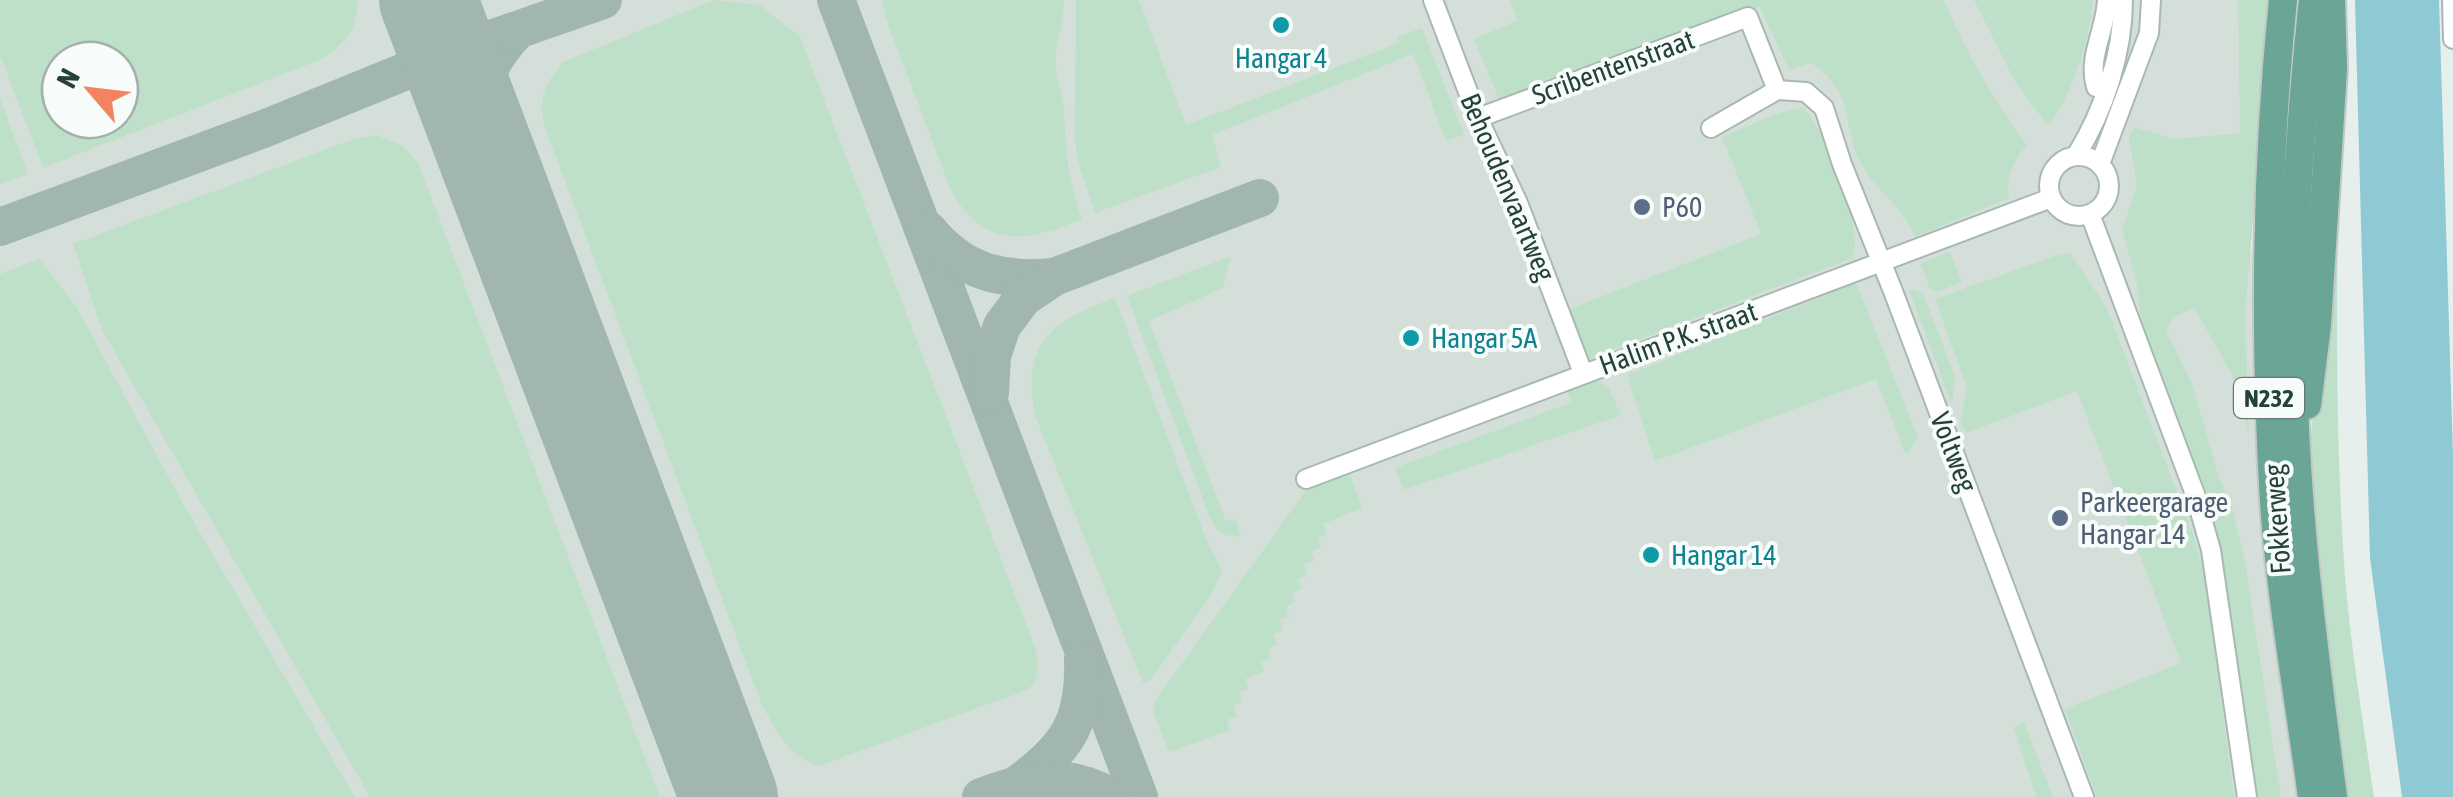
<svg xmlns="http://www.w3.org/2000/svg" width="2453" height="797" viewBox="0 0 2453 797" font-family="'Asap Condensed',sans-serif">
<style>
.built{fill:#d4dfda;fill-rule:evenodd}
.green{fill:#bfe0c8;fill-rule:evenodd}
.water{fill:#8ec9d4}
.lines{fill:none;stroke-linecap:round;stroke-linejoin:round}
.taxiway{stroke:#a2b6b0;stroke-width:38}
.runway{stroke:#a2b6b0;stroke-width:98}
.street-casing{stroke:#a8b8b2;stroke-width:22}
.primary-casing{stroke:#c2cac8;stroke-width:32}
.street{stroke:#fff;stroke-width:18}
.primary{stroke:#6aa596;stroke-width:28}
.culture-dot{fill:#0f9aa8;stroke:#f7fbf9;stroke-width:4}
.service-dot{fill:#5c6f8a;stroke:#f7fbf9;stroke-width:4}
.labels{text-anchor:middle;stroke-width:8;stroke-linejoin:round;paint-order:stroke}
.shield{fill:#f7fbf9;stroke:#637a73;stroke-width:2.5}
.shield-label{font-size:25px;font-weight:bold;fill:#24423a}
.culture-label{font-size:28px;fill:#0d838f;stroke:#f7fbf9;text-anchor:start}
.street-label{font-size:28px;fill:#24423a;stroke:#f7fbf9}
.service-label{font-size:28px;fill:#4e5e75;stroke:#f7fbf9;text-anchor:start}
</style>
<rect width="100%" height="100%" fill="#e6efeb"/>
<path class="built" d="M0,0H2250L2246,199L2292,656L2311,797H0ZM60,60H120V120H60Z"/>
<g class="green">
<path d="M0,0H357C358,29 346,43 322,59L43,168L0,55ZM120,60V120H60V60Z"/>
<path d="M714,0L760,5L800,37L1036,650C1038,666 1041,679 1027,690L819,766C788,758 775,728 761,703L544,125C538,97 545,84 563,62Z"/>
<path d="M882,0H1064C1064,20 1058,36 1056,55C1054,75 1062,91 1064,110C1066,149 1068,182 1082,219C1026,243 983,250 950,188L886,19Z"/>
<polygon points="1076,0 1139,0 1186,125 1399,43 1397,37 1422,28 1464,135 1446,141 1413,54 1212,135 1221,167 1095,213 1078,162 1075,141"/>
<path d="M1510,0H1944C1966,53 1993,99 2027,145C2013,161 2006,177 2009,198L1915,237C1904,208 1878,193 1863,167C1840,127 1857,93 1811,63L1789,70L1760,7L1499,99L1474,39L1517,21Z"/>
<path d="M1974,0H2093C2091,33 2071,103 2047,125L2014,80Z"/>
<polygon points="2238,0 2272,0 2245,314 2249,433 2232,375 2194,307 2173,318 2166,331 2192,384 2219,477 2232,507 2245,562 2281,797 2253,797 2234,649 2142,332 2137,285 2122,229 2137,186 2129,138 2134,127 2175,139 2240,133"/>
<polygon points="0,98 28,174 0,184"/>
<path d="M2340,100C2337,249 2334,399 2343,548C2348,632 2362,714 2374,797H2344L2321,637L2311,482V432L2325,313Z"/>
<path d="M1802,107C1826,129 1865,227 1852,258L1586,360L1567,310L1761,234L1722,137L1771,116Z"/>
<polygon points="376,135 403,146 418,163 660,797 370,797 102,330 73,244 351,140"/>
<polygon points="1950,252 1962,282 1936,292 1930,289 1920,263"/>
<polygon points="2070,253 2107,308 2194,537 2206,583 2234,797 2097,797 2065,709 2181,663 2077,391 1966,433 1960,422 1967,388 1935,299 2060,254"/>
<path d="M1231,256L1223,288L1149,321L1226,521L1235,519L1241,536C1225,538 1217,532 1210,518L1127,296Z"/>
<polygon points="39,259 76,306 181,500 355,797 0,797 0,274"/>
<polygon points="1855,280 1918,438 1906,455 1876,379 1655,461 1627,375 1827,295"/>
<polygon points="1913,289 1923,293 1955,377 1952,405 1909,290"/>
<path d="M1115,298L1206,539L1222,571L1212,593L1150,681L1143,683L1035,416C1021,344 1051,320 1115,298Z"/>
<polygon points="1597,380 1609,388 1621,415 1404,490 1395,468 1572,402 1567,391"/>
<polygon points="1349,472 1362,508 1323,524 1327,534 1317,538 1321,547 1311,552 1314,560 1304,565 1307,575 1298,579 1302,589 1292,593 1295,602 1286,607 1289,616 1280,620 1283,630 1274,635 1277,644 1268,648 1271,658 1261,662 1264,672 1245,679 1248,689 1239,692 1242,702 1233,706 1237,716 1227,720 1230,730 1169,752 1153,711 1155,701 1309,486"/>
<polygon points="2024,723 2053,797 2036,797 2014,728"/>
</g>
<polygon class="water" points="2355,0 2439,0 2453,456 2453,797 2402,797 2370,558"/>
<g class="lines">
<g class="taxiway">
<polyline points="836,0 1139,797"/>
<path d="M476,126C479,88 488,62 514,34"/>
<polyline points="0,227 266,128 448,54 603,0"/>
<path d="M928,230C962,272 1002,282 1054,277"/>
<polyline points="990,393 992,356 1002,326 1023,298 1054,277 1260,198"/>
<path d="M1019,783C1067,748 1085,722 1083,660"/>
<path d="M981,797C1028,779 1066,770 1111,797"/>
</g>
<polyline class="runway" points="428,0 729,797"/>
<g class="street-casing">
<g id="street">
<polyline points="1433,0 1478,118 1518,203 1583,373"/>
<polyline points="2452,0 2453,39"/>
<path d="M2096,87C2087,57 2106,30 2107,0"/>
<polyline points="1478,118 1748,17 1777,90"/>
<polyline points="1711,128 1777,90 1806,92 1824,108 1842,164 1893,291 2084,797"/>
<path d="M2076,156C2104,110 2123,54 2123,0"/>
<circle cx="2079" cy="186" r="30"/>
<polyline points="2100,164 2149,33 2151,0"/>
<polyline points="2090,214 2195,494 2211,550 2247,797"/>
<polyline points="1306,479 2051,198"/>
</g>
</g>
<g class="primary-casing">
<g id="primary">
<path d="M2283,0C2266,166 2264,336 2274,502C2281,601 2299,699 2312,797"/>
<path d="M2313,0C2300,122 2292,242 2293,365C2295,510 2314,653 2333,797"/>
<polyline points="2307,405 2317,325 2333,69 2331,0"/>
</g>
</g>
<use href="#street" class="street"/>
<use href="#primary" class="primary"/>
</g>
<g class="culture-dot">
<circle cx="1281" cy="25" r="10"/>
<circle cx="1411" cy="338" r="10"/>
<circle cx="1651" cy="555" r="10"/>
</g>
<g class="service-dot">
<circle cx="1642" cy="207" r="10"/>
<circle cx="2060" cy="518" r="10"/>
</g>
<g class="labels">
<rect class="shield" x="2234" y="378" width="70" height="40" rx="8"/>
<g class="shield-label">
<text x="2269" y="407">N232</text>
</g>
<g class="culture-label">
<text x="1281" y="68" text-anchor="middle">Hangar 4</text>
<text x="1431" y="348">Hangar 5A</text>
<text x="1671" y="565">Hangar 14</text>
</g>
<g class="street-label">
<text transform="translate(1613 67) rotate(-20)" y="10">Scribentenstraat</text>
<text transform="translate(1508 187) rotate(67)" y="10">Behoudenvaartweg</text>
<text transform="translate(1678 338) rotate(-20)" y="10">Halim P.K. straat</text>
<text transform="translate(1954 452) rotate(69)" y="10">Voltweg</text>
<text transform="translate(2277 519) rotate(-94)" y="10">Fokkerweg</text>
</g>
<g class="service-label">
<text x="1662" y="217">P60</text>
<text x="2080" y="512">Parkeergarage<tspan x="2080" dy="32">Hangar 14</tspan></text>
</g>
</g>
<g transform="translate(90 90) rotate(298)"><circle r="48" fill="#f7fbf9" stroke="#a3b1ad" stroke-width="2.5"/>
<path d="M0-8L18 38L0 25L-18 38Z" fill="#f4845f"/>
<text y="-15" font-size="28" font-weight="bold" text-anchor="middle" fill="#24423a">N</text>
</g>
</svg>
